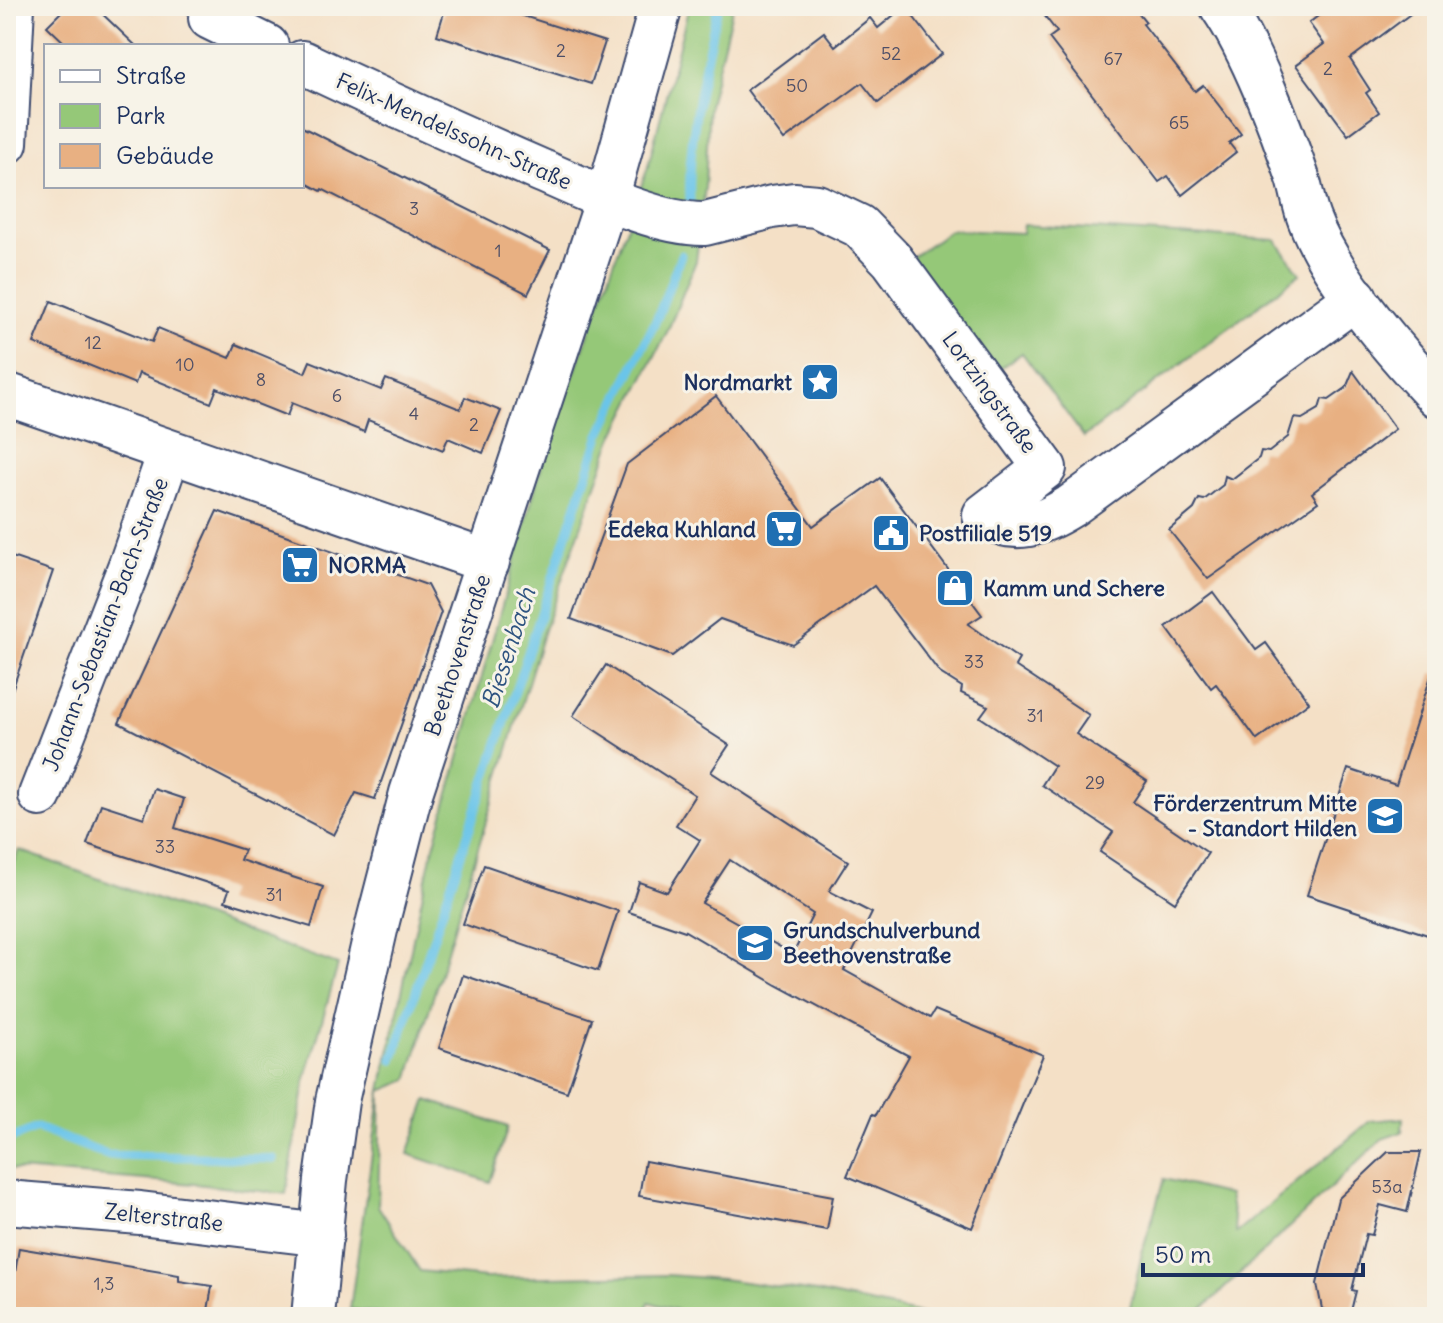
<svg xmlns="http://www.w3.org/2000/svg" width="1443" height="1323" viewBox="0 0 1443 1323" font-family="Delius,sans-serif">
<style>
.green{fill:#95c878;stroke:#587c6b;stroke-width:2}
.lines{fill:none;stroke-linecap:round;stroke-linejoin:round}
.stream{stroke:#6bc5e9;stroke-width:9}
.building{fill:#e8b082;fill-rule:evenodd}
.minor-casing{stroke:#3c4a6e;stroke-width:46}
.minor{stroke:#fff;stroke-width:42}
.labels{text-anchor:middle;stroke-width:6;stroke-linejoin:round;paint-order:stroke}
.number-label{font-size:18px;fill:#4e4f67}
.street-label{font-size:22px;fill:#1b2f5e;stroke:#f7f3e8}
.poi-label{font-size:22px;font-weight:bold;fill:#1b2f5e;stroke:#f7f3e8;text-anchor:start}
.water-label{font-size:24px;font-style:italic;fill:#2f5481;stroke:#f7f3e8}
</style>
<rect width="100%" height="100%" fill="#f7f3e8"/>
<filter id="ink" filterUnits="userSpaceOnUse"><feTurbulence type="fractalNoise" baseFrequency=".0125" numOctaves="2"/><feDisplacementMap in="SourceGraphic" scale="16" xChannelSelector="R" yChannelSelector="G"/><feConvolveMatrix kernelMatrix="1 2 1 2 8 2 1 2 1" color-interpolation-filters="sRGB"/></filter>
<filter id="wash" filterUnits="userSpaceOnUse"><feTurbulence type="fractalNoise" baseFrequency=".006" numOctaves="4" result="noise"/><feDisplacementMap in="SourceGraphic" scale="32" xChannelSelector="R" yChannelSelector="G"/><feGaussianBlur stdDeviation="1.8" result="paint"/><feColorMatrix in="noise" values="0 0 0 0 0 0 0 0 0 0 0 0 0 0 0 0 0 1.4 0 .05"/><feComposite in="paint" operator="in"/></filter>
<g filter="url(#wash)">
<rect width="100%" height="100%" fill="#f4e0c6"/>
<g class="green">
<polygon points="689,6 733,6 709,105 705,187 696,261 668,330 612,440 544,630 408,1080 381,1091 378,1206 420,1271 486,1278 667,1275 722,1279 816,1292 936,1317 701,1317 649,1302 644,1317 401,1317 350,1309 381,1090 429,864 542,464 647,170"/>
<polygon points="1023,225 1276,240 1300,274 1084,437 1022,353 992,374 908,260 950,230 1022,233"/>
<polygon points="19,850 338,965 306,1077 286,1194 195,1184 6,1169 6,879"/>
<polygon points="427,1100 508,1127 490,1182 408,1154"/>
<polygon points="1403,1118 1402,1132 1382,1139 1194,1317 1120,1317 1129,1312 1142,1253 1164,1179 1229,1195 1236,1233 1370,1121"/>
</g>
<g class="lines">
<g class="stream">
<path d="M690,207C687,138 703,73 718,6"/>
<polyline points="393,1060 600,435 658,316 681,255"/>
<polyline points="6,1148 10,1139 37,1128 107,1155 274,1159"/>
</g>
</g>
<g id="blocks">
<g class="building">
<polygon points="67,6 94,6 136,46 68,46 47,26"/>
<polygon points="446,6 492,6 605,42 591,84 437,35"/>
<polygon points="905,6 942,54 878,103 862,83 784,140 747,90 824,32 835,46 870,18 878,28"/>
<polygon points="1037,6 1133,6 1146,22 1143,24 1195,91 1203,85 1241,134 1229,143 1236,152 1182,195 1168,176 1159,182 1049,38 1057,32"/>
<polygon points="1331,6 1421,6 1350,59 1370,90 1366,93 1379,112 1348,135 1296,65 1324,44 1309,23"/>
<polygon points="302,127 550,250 528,294 322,189 321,191 302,181"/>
<polygon points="51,301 152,342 158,328 230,358 236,344 305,373 310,361 381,390 386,379 460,409 465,397 501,411 483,453 448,438 443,450 368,420 364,432 292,403 287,416 217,388 211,403 139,373 135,384 34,343"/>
<polygon points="1353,371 1395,429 1312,493 1318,502 1208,579 1169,530 1194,509 1199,499 1204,500 1223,485 1225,476 1232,479 1259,458 1261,451 1269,452 1288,437 1294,418 1302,419 1319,409 1322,399 1329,400 1346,388"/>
<polygon points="716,396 813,526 880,478 982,615 968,624 1019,659 1015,666 1089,715 1076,734 1147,781 1133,802 1208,853 1175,902 1100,852 1113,832 1042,785 1054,766 980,717 988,706 961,693 962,687 940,673 874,586 793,645 720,619 672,656 571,619 627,464"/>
<polygon points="217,511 427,585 441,612 375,799 356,793 334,835 119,723"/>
<polygon points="6,555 53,571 10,696 6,695"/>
<polygon points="1213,592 1256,650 1266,643 1309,702 1257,740 1216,684 1211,688 1166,627"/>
<path d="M606,665L729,745L711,772L848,861L829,891L872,913L844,970L930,1018L935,1010L1043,1055L972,1228L847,1176L873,1114L876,1115L909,1056L777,985L685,931L629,912L639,882L667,892L700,840L676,825L695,795L573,716ZM730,860L813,914L793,954L702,903Z"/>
<polygon points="1432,673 1437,674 1437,938 1307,895 1348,769 1396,785"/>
<polygon points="154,789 184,799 175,828 244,850 240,860 323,887 311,927 225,901 229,890 87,844 101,804 144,818"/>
<polygon points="484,865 618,911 598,971 463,924"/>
<polygon points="463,975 592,1019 567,1092 439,1048"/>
<polygon points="1388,1152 1421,1152 1407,1212 1380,1205 1372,1235 1366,1234 1352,1290 1356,1291 1350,1315 1322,1309 1317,1284 1338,1199"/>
<polygon points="645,1161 833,1196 827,1230 639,1196"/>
<polygon points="19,1248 179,1275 179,1281 212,1286 207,1317 8,1317"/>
</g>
</g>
</g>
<g filter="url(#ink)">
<use href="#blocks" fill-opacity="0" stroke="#3c4a6e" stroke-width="2"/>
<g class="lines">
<g class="minor-casing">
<g id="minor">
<path d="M1221,6C1251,49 1281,128 1298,178C1302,192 1304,206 1309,219C1331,278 1394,350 1437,396"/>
<polyline points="210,18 267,46"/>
<path d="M302,62C381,100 462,136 542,171C587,190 656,225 705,224L772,207L794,204L817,206L859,226L892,260L1045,468L984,515C1015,536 1042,524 1071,506L1356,298"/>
<polyline points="6,143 13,6"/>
<polyline points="6,394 488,562"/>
<polyline points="40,795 130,565 169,453"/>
<polyline points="6,1202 140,1213 322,1235"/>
<polyline points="313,1317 326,1180 337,1101 378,921 411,793 607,199 661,6"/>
</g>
</g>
<use href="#minor" class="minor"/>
</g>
</g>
<defs>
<g id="sight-square" transform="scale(2)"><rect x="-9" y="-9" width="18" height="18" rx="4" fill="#1f6fb2" stroke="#f7f3e8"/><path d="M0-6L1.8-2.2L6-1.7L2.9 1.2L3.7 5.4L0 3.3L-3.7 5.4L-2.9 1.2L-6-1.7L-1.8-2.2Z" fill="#fff"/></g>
<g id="supermarket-square" transform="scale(2)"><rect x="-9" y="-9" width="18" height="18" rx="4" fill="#1f6fb2" stroke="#f7f3e8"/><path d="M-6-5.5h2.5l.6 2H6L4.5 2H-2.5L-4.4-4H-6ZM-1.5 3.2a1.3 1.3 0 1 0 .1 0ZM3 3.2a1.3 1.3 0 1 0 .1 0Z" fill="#fff"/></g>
<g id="civic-square" transform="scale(2)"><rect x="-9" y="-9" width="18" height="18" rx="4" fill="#1f6fb2" stroke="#f7f3e8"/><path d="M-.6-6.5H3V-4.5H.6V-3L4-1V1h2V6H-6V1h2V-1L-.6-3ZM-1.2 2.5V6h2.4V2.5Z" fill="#fff"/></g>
<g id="shop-square" transform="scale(2)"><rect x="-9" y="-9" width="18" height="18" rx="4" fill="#1f6fb2" stroke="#f7f3e8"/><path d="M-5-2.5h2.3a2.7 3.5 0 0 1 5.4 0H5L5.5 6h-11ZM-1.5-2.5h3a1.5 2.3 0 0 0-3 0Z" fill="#fff"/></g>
<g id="school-square" transform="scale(2)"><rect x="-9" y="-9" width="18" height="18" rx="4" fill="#1f6fb2" stroke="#f7f3e8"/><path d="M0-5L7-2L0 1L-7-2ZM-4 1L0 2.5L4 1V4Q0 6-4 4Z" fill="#fff"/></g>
</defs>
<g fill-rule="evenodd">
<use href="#sight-square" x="820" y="382"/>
<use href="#supermarket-square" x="784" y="529"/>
<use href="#civic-square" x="891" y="533"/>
<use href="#supermarket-square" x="300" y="565"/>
<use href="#shop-square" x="955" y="588"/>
<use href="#school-square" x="1385" y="816"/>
<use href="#school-square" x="755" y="943"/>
</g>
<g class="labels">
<g class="number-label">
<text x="561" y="57">2</text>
<text x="891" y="60">52</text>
<text x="1113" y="65">67</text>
<text x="1328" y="75">2</text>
<text x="797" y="92">50</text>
<text x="1179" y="129">65</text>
<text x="414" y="215">3</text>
<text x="498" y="257">1</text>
<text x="93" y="349">12</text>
<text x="185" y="371">10</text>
<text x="261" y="386">8</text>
<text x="337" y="402">6</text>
<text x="414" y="420">4</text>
<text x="474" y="431">2</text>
<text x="974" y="668">33</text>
<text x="1035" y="722">31</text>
<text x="1095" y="789">29</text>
<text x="165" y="853">33</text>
<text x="274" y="901">31</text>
<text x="1387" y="1193">53a</text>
<text x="104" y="1290">1,3</text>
</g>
<g class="street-label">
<text transform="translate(454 131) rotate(24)" y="8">Felix-Mendelssohn-Straße</text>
<text transform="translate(990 392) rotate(54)" y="8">Lortzingstraße</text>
<text transform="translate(105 624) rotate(-69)" y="8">Johann-Sebastian-Bach-Straße</text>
<text transform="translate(457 655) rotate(-72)" y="8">Beethovenstraße</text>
<text transform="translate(164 1217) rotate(6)" y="8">Zelterstraße</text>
</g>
<g class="poi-label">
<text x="792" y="390" text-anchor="end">Nordmarkt</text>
<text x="756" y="537" text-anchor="end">Edeka Kuhland</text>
<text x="919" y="541">Postfiliale 519</text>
<text x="328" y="573">NORMA</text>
<text x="983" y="596">Kamm und Schere</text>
<text x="1357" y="811" text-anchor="end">Förderzentrum Mitte<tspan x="1357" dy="25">- Standort Hilden</tspan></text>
<text x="783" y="938">Grundschulverbund<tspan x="783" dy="25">Beethovenstraße</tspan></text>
</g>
<g class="water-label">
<text transform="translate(509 648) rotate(-72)" y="8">Biesenbach</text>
</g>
</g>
<rect width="1443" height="1323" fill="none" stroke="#f7f3e8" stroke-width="32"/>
<rect x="44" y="44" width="260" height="144" fill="#f7f3e8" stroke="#9fa5b1" stroke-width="2"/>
<rect x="60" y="70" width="40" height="12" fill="#ffffff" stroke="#9fa5b1" stroke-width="2"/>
<text x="116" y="84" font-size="24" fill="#1b2f5e">Straße</text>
<rect x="60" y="104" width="40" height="24" fill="#95c878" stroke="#9fa5b1" stroke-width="2"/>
<text x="116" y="124" font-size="24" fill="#1b2f5e">Park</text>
<rect x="60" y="144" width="40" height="24" fill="#e8b082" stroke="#9fa5b1" stroke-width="2"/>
<text x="116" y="164" font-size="24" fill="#1b2f5e">Gebäude</text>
<path d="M1143 1263v12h220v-12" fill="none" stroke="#1b2f5e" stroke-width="4"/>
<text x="1155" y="1263" font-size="24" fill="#1b2f5e" stroke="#f7f3e8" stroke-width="6" paint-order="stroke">50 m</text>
</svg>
